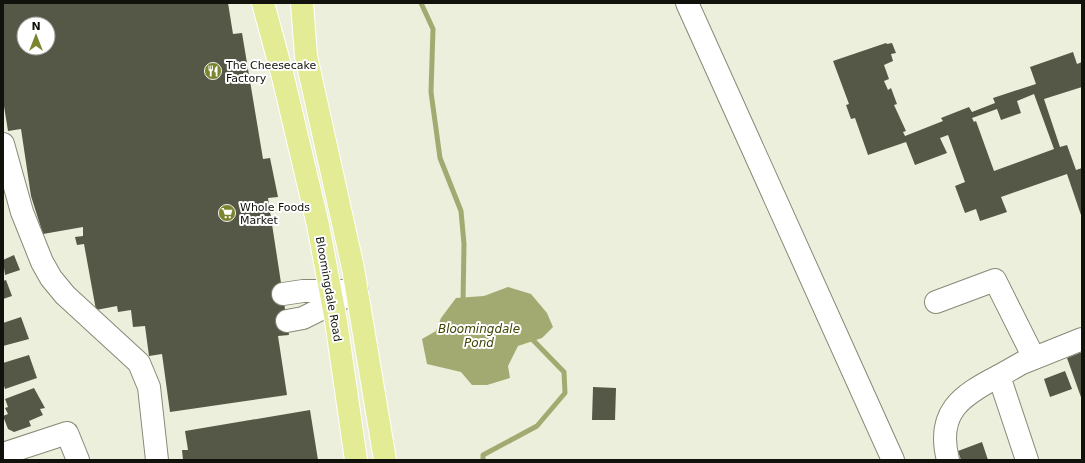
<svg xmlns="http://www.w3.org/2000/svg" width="1085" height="463" viewBox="0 0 1085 463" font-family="'DejaVu Sans',sans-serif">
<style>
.water{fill:#a3aa71}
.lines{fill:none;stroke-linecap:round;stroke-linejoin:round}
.stream{stroke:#a3aa71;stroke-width:5}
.building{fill:#565847;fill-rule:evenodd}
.minor-casing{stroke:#868976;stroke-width:24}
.major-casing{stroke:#fff;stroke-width:24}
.minor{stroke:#fff;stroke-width:22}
.major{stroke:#e3eb95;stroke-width:22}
.labels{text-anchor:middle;stroke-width:4;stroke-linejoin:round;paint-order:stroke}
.poi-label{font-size:11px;fill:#11120b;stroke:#fff;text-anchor:start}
.street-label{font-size:11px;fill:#11120b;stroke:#fff}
.water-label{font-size:12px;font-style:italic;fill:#404500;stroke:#fff}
</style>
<rect width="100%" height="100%" fill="#ecefdb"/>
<polygon class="water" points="508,287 531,294 547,313 553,327 542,338 518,346 508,366 510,378 487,385 472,385 461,372 427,364 422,339 436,331 441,318 456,298 484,296"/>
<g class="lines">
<g class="stream">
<polyline points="421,3 433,29 431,92 440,158 461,211 464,244 463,303"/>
<polyline points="483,460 483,455 537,426 565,393 564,372 529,336"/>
</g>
</g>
<g class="building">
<path d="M3,3H228L233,34L242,33L263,159L270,158L278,197L268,198L289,335L278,336L287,395L170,412L162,354L149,356L145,326L133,327L131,310L118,312L117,306L96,310L84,244L77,245L75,237L83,236V227L43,234L31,196L21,129L8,131L3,100ZM24,24H48V48H24Z"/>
<path d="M886,43L887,44L892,43L896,53L891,54L893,61L884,65L889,79L884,81L888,90L891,88L897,104L894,105L906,131L903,132L905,136L943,121L941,118L969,107L972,112L995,103L993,98L1036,84L1030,67L1073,52L1077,64L1082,62V87L1044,99L1060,147L1067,145L1076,170L1082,168V218L1067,174L1001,197L1007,212L980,221L976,209L965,213L955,186L965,182L948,135L940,138L947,153L915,165L906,142L868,155L855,118L851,119L846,105L849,104L833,61ZM1034,94L1054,149L994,171L976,121L974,122L972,118L997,109L1001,120L1021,113L1017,101Z"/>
<polygon points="14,255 20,270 5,275 3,260"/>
<polygon points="6,280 12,296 3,299 3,281"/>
<polygon points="21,317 29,339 3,346 3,323"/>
<polygon points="1082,352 1082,400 1067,358"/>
<polygon points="29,355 37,378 5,389 3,383 3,363"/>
<polygon points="1065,371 1072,389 1050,397 1044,379"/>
<polygon points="593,387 616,388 615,420 592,420"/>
<polygon points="34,388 45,408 40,409 43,415 29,421 31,426 14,432 8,429 3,416 8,414 5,408 8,407 5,399"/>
<polygon points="310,410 318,460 183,460 182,450 188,450 185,431"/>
<polygon points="982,442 988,460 961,460 958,451"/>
</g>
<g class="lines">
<g class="minor-casing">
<g id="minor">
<polyline points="687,3 893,460"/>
<polyline points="3,144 22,212 42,262 51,278 65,295 139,363 149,387 157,460"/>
<polyline points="283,294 303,291 348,291"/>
<polyline points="936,302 995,280 1034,358"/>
<polyline points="287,321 303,318 357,291"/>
<polyline points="3,454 67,433 78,460"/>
<path d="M948,460C936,413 960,396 999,376"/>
<polyline points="1027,460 999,376 1022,363 1082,339"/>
</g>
</g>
<g class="major-casing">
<g id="major">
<polyline points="263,3 283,77 318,225 336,321 356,460"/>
<polyline points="302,3 306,56 353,268 385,460"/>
</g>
</g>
<use href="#minor" class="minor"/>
<use href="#major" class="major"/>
</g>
<defs>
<g id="restaurant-disc" transform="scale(0.9)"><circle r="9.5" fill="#7c842f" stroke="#fff"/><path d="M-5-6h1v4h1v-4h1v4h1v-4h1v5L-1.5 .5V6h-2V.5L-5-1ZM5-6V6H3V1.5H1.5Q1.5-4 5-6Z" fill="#fff"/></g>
<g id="supermarket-disc" transform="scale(0.9)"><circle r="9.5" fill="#7c842f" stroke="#fff"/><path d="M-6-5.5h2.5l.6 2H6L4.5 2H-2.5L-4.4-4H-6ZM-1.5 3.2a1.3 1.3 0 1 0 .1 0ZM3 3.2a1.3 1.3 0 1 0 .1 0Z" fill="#fff"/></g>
</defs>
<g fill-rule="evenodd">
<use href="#restaurant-disc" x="213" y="71"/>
<use href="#supermarket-disc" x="227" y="213"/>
</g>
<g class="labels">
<g class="poi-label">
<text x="226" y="69">The Cheesecake<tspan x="226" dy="13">Factory</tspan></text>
<text x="240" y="211">Whole Foods<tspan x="240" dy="13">Market</tspan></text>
</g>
<g class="street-label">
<text transform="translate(329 289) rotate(80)" y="4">Bloomingdale Road</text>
</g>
<g class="water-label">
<text x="479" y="333">Bloomingdale<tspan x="479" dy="14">Pond</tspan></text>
</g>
</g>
<rect width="1085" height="463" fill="none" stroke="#11120b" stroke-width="8"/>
<g transform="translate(36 36)"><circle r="19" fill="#ffffff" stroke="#a0a09d"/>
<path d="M0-3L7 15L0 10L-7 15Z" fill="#7c842f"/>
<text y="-6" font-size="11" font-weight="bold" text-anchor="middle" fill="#11120b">N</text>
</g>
</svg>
